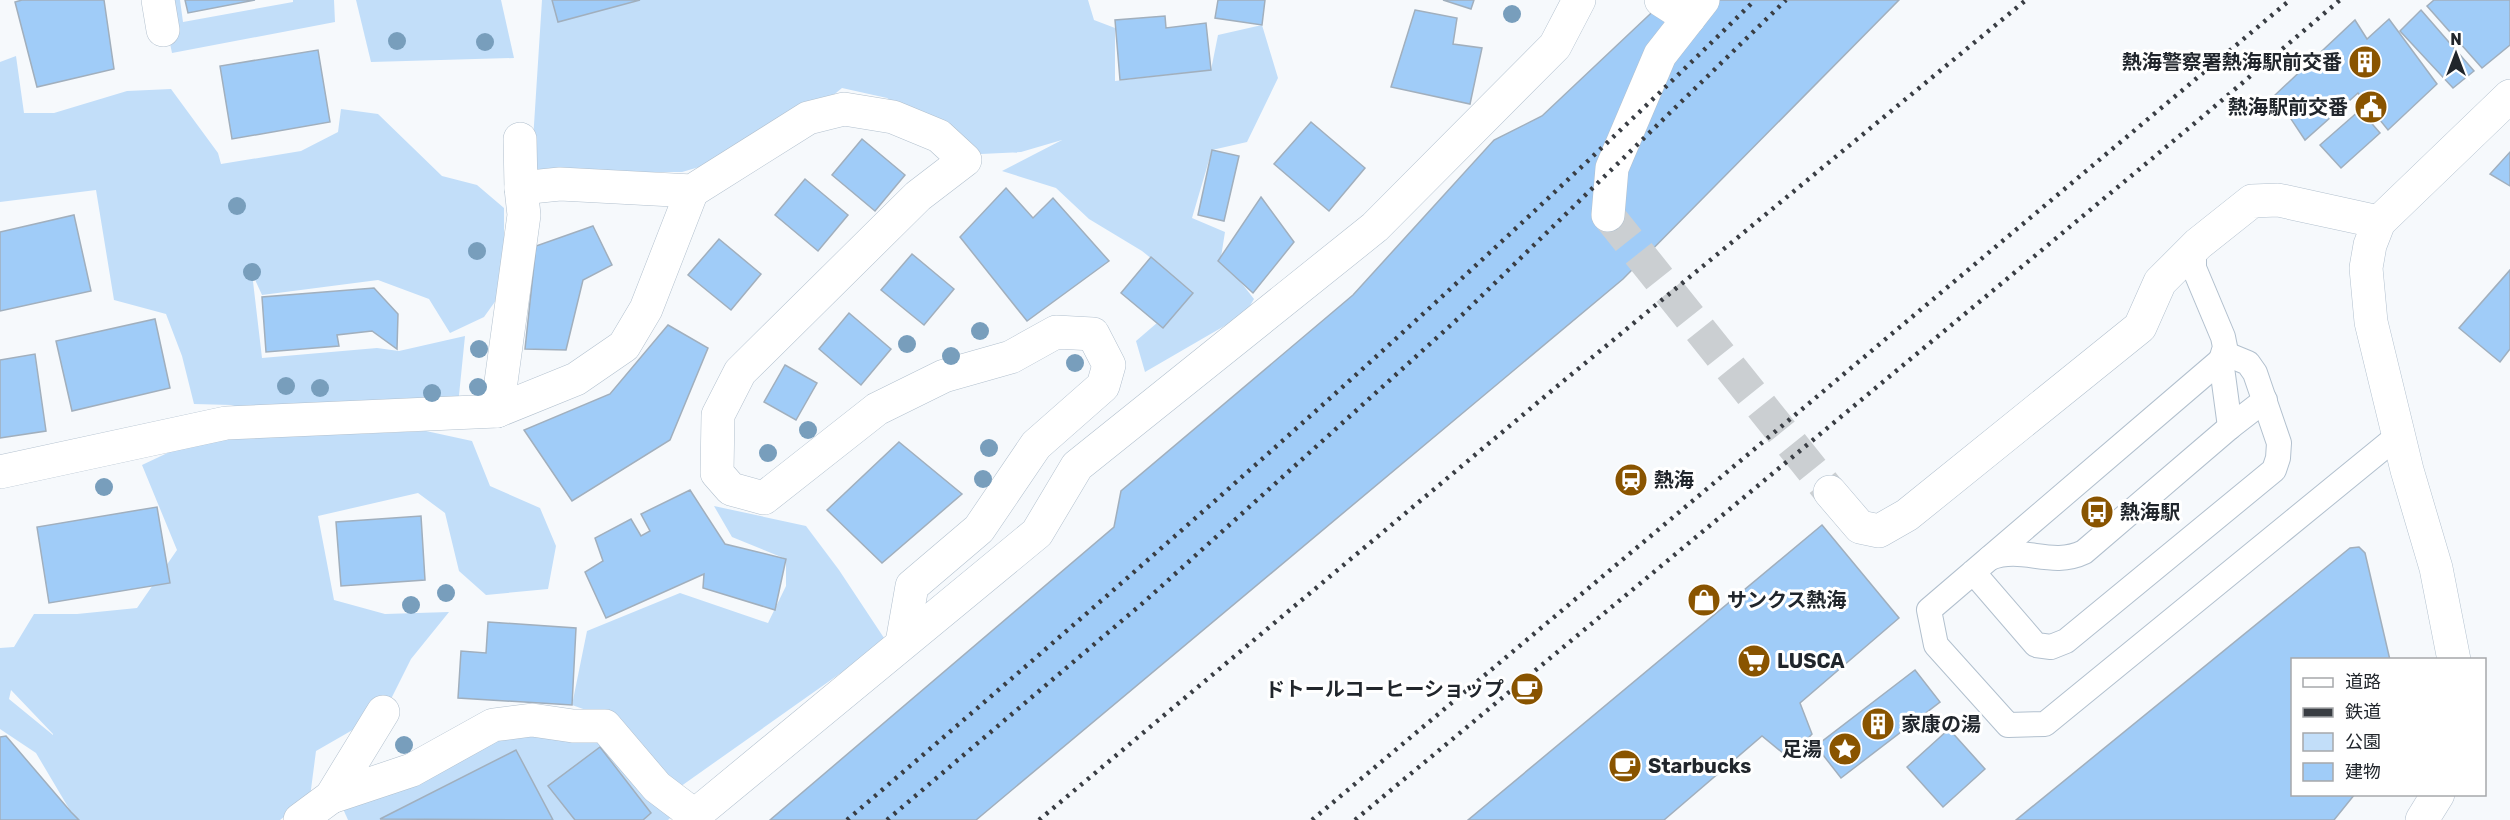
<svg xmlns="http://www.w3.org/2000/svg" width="2510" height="820" viewBox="0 0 2510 820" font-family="Rubik,'Noto Sans JP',sans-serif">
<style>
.green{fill:#c2def9;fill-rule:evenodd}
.building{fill:#a0ccf8;stroke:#a1afbd;stroke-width:1.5}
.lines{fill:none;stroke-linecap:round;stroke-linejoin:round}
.street-tunnel{stroke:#cbcfd2;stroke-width:33;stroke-dasharray:33 16;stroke-linecap:butt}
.lane-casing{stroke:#b2c0ce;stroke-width:26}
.street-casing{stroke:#b2c0ce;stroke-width:34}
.secondary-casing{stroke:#b2c0ce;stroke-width:34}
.lane{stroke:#fff;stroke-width:24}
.street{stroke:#fff;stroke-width:33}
.secondary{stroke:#fff;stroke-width:33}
.rail{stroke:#393d43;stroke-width:4.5;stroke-dasharray:3 6;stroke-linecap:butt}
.tree{fill:#789ebc}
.labels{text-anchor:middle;stroke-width:6;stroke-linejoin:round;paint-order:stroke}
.poi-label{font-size:20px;font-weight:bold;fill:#21262c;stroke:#fff;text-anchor:start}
</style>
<rect width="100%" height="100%" fill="#f6f9fc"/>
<g class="green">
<polygon points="161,0 180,0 183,22 293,2 293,0 334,0 335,22 172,53"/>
<polygon points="356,0 501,0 514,58 371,62"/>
<polygon points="542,0 1088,0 1094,20 1115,28 1115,81 1211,70 1218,35 1262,25 1278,78 1247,142 1212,150 1192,218 1225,232 1221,257 1254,299 1245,314 1145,372 1136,341 1193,292 1142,251 1089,219 1056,188 1002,171 1062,140 1021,152 960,155 887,98 842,88 825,102 713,163 682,172 627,172 530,187"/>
<polygon points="16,56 24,113 54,113 127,91 171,89 218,153 221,164 301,151 338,132 341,109 378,114 442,176 477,185 504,208 504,289 484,317 450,333 429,299 378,280 262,295 252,273 262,358 377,348 399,351 465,336 458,405 268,415 231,405 194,404 182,356 166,314 114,300 96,190 0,202 0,62"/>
<path d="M426,431L472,441L490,486L540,508L556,546L548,589L486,595L459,571L445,513L418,493L318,516L334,600L385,614L449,612L411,659L392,697L356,728L316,751L310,797L280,820H79L71,812L36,753L0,729V648L14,647L34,614H77L137,608L177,550L142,465L178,448L254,432L354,434ZM11,690L53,734V735L9,699Z"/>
<polygon points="714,506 806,526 839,570 886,641 677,789 614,720 572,705 587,631 680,593 768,623 786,586 786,559 732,537"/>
<polygon points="493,725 605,726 682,806 668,820 348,820 340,802"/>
</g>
<g class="building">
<polygon points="22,0 104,0 114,69 37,87 15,2"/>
<polygon points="185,0 255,0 188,13"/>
<polygon points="552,0 640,0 558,22"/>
<polygon points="1218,0 1265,0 1262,25 1215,18"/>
<polygon points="1443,0 1474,0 1471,9"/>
<polygon points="1665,0 1899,0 1623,279 976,820 770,820 1114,527 1121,491 1353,295 1494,140 1542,116"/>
<polygon points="2434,0 2510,0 2510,45 2482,68 2427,6"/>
<polygon points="1415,10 1457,18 1453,44 1482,48 1470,104 1391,87"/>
<polygon points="2421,10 2474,71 2453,88 2400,31"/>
<polygon points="1165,16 1166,28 1206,23 1211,70 1120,80 1115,20"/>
<polygon points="2389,19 2437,84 2388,130 2358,93 2305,140 2275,95 2355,20 2367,39"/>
<polygon points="318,50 330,122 232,139 220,66"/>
<polygon points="2360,110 2380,133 2341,168 2320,145"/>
<polygon points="1311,122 1365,168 1329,211 1274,164"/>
<polygon points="862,139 905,175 875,211 832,175"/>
<polygon points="1212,150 1239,156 1224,221 1198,215"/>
<polygon points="2510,152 2510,186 2490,174"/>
<polygon points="805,179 848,215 818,251 775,215"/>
<polygon points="1006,188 1033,218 1053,198 1109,261 1027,321 960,237"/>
<polygon points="1261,197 1294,242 1253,293 1218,261"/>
<polygon points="74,215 91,291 0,311 0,232"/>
<polygon points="593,226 612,265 583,280 566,350 525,349 536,246"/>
<polygon points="719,239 761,274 731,310 688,275"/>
<polygon points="912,254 954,289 924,325 881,290"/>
<polygon points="1151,257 1193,293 1163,328 1121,293"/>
<polygon points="2510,270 2510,349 2500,362 2459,328"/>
<polygon points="374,288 398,314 397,349 372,331 337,335 339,346 266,352 262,297"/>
<polygon points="849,313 891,349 861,385 819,349"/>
<polygon points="155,319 170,388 72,411 56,341"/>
<polygon points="668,325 708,348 670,440 572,501 524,430 610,394"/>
<polygon points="35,354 46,431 0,438 0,360"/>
<polygon points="785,365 817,383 796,420 764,402"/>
<polygon points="899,442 962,494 882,563 827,510"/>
<polygon points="690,490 725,544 786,559 775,610 703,588 704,574 606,618 585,572 603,561 595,538 631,519 641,536 650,531 641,514"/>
<polygon points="157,507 170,583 49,603 37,527"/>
<polygon points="421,516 425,580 341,586 336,522"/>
<polygon points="1822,525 1899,618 1800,703 1812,734 1789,758 1762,736 1664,820 1468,820"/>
<polygon points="2359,547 2365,553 2390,660 2292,660 2292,794 2355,794 2334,820 2016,820 2350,548"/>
<polygon points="488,622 576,628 572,705 458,698 461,651 486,653"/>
<polygon points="1915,670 1940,702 1841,778 1816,746"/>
<polygon points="1949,729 1985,769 1943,807 1907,767"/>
<polygon points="6,736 71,812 79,820 0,820 0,737"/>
<polygon points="600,747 651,813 643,820 575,820 548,786"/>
<polygon points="516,750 553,820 380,819"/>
</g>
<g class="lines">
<polyline class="street-tunnel" points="1608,215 1830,492"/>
<g class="lane-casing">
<g id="lane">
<polyline points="2198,244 2194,251 2194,268 2223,337 2225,347 2221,360 2230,427"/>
<path d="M1990,558C2023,545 2051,568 2084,552L2230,427L2265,400"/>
<polyline points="1973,572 2036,645 2051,647 2066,641 2274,470 2278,458 2279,443 2255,373 2248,363 2231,356 2221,360 1929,610 1936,645 2008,725 2045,724 2400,434"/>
</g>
</g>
<g class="street-casing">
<g id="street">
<polyline points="158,0 163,30"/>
<polyline points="1661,0 1689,18"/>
<polyline points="520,139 521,188 560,184 692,191 808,118 844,109 893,117 939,136 965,160 918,196 740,372 718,415 717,473 731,489 764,498 877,409 944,376 1011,357 1056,332 1093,334 1109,365 1103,386 1036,445 979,529 912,586 902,643"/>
<polyline points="1608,215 1612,168 1660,55 1703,0"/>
<polyline points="497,411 524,215 521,188"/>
<polyline points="0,472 226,423 497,411 576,379 624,346 646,309 692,191"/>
<polyline points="1830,492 1860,527 1879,531 1907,515 2140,327 2160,282 2198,244 2252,201 2278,200 2379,222"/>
<polyline points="383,712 331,797 412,770 493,725 532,720 573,726 605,726 657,787 694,815"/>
<polyline points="300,820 331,797"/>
<polyline points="689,820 1037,533 1077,466 1375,227 1555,46 1579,0"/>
</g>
</g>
<g class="secondary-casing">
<g id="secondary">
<polyline points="2454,660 2436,568 2407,470 2371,322 2366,268 2370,245 2379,222 2510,96"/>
<polyline points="2422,820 2438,794"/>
</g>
</g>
<use href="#lane" class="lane"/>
<use href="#street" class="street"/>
<use href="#secondary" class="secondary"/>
<g class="rail">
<path d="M847,820C1157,555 1464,286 1755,0"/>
<polyline points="887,820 1144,602 1462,315 1786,0"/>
<polyline points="1039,820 1555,388 2026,0"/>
<polyline points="1312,820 2290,0"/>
<polyline points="1355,820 2201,118 2340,0"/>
</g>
</g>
<g class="tree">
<circle cx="1512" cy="14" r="9"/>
<circle cx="397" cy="41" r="9"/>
<circle cx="485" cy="42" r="9"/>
<circle cx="237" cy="206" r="9"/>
<circle cx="477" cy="251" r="9"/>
<circle cx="252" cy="272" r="9"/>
<circle cx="980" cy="331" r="9"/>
<circle cx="907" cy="344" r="9"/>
<circle cx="479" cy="349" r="9"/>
<circle cx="951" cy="356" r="9"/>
<circle cx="1075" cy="363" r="9"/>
<circle cx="286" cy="386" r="9"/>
<circle cx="478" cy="387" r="9"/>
<circle cx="320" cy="388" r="9"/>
<circle cx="432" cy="393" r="9"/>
<circle cx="808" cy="430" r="9"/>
<circle cx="989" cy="448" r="9"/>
<circle cx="768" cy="453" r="9"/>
<circle cx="983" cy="479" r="9"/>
<circle cx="104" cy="487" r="9"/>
<circle cx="446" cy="593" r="9"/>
<circle cx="411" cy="605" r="9"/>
<circle cx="404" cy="745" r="9"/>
</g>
<defs>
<g id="building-disc" transform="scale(1.725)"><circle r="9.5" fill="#895400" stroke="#fff"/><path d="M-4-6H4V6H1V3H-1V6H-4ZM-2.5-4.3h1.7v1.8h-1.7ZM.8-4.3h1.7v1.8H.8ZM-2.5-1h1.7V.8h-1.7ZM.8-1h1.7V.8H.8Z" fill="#fff"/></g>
<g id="civic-disc" transform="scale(1.725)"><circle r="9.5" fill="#895400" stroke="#fff"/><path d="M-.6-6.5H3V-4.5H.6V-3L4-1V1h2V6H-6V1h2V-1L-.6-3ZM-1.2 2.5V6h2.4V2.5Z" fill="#fff"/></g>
<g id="station-disc" transform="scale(1.725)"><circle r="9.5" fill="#895400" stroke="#fff"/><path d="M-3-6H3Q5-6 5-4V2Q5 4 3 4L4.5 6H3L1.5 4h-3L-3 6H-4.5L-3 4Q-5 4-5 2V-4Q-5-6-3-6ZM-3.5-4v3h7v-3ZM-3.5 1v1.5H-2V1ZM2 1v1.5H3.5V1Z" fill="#fff"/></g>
<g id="bus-disc" transform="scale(1.725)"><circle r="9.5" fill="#895400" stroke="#fff"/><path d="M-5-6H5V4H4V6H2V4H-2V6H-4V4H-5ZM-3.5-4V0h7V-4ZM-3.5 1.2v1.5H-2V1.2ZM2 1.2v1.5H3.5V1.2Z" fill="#fff"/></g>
<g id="shop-disc" transform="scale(1.725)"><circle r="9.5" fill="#895400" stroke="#fff"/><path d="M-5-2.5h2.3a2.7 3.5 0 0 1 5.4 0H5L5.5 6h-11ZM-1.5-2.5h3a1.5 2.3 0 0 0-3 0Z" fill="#fff"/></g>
<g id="supermarket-disc" transform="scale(1.725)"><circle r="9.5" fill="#895400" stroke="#fff"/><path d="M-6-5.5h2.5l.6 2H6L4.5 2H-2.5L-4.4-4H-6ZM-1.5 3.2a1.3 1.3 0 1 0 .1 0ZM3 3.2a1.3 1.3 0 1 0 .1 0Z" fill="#fff"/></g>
<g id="cafe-disc" transform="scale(1.725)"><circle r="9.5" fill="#895400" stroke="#fff"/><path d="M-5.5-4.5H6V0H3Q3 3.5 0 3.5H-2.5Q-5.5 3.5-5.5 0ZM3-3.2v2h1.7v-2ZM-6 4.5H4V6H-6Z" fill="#fff"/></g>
<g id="sight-disc" transform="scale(1.725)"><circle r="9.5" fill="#895400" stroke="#fff"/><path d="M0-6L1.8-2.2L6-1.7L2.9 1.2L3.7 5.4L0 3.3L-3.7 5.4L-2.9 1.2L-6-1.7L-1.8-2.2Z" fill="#fff"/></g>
</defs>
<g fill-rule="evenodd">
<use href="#building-disc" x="2365" y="62"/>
<use href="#civic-disc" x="2371" y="107"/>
<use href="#station-disc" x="1631" y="480"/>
<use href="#bus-disc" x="2097" y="512"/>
<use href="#shop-disc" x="1704" y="600"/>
<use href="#supermarket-disc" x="1754" y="661"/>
<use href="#cafe-disc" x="1527" y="689"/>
<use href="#building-disc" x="1878" y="724"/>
<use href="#sight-disc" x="1845" y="749"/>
<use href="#cafe-disc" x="1625" y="766"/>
</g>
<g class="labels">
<g class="poi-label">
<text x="2342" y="69" text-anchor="end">熱海警察署熱海駅前交番</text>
<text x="2348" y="114" text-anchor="end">熱海駅前交番</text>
<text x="1654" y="487">熱海</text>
<text x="2120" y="519">熱海駅</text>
<text x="1727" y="607">サンクス熱海</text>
<text x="1777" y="668">LUSCA</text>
<text x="1504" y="696" text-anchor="end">ドトールコーヒーショップ</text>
<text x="1901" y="731">家康の湯</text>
<text x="1822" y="756" text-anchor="end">足湯</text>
<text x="1648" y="773">Starbucks</text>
</g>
</g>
<rect x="2291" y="658" width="195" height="138" fill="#ffffff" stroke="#a6a8ab" stroke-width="1.5"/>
<rect x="2303" y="678" width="30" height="9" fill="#ffffff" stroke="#a6a8ab" stroke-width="1.5"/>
<text x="2345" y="688" font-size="18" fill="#21262c">道路</text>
<rect x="2303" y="708" width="30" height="9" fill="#393d43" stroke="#a6a8ab" stroke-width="1.5"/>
<text x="2345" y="718" font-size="18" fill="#21262c">鉄道</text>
<rect x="2303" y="733" width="30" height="18" fill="#c2def9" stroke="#a6a8ab" stroke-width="1.5"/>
<text x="2345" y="748" font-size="18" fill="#21262c">公園</text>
<rect x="2303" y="763" width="30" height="18" fill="#a0ccf8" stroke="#a6a8ab" stroke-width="1.5"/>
<text x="2345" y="778" font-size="18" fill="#21262c">建物</text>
<g transform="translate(2456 54)" stroke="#ffffff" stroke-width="4.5" paint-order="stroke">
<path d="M0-4.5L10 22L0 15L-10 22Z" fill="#21262c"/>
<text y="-9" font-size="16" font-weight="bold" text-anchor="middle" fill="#21262c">N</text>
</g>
</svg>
